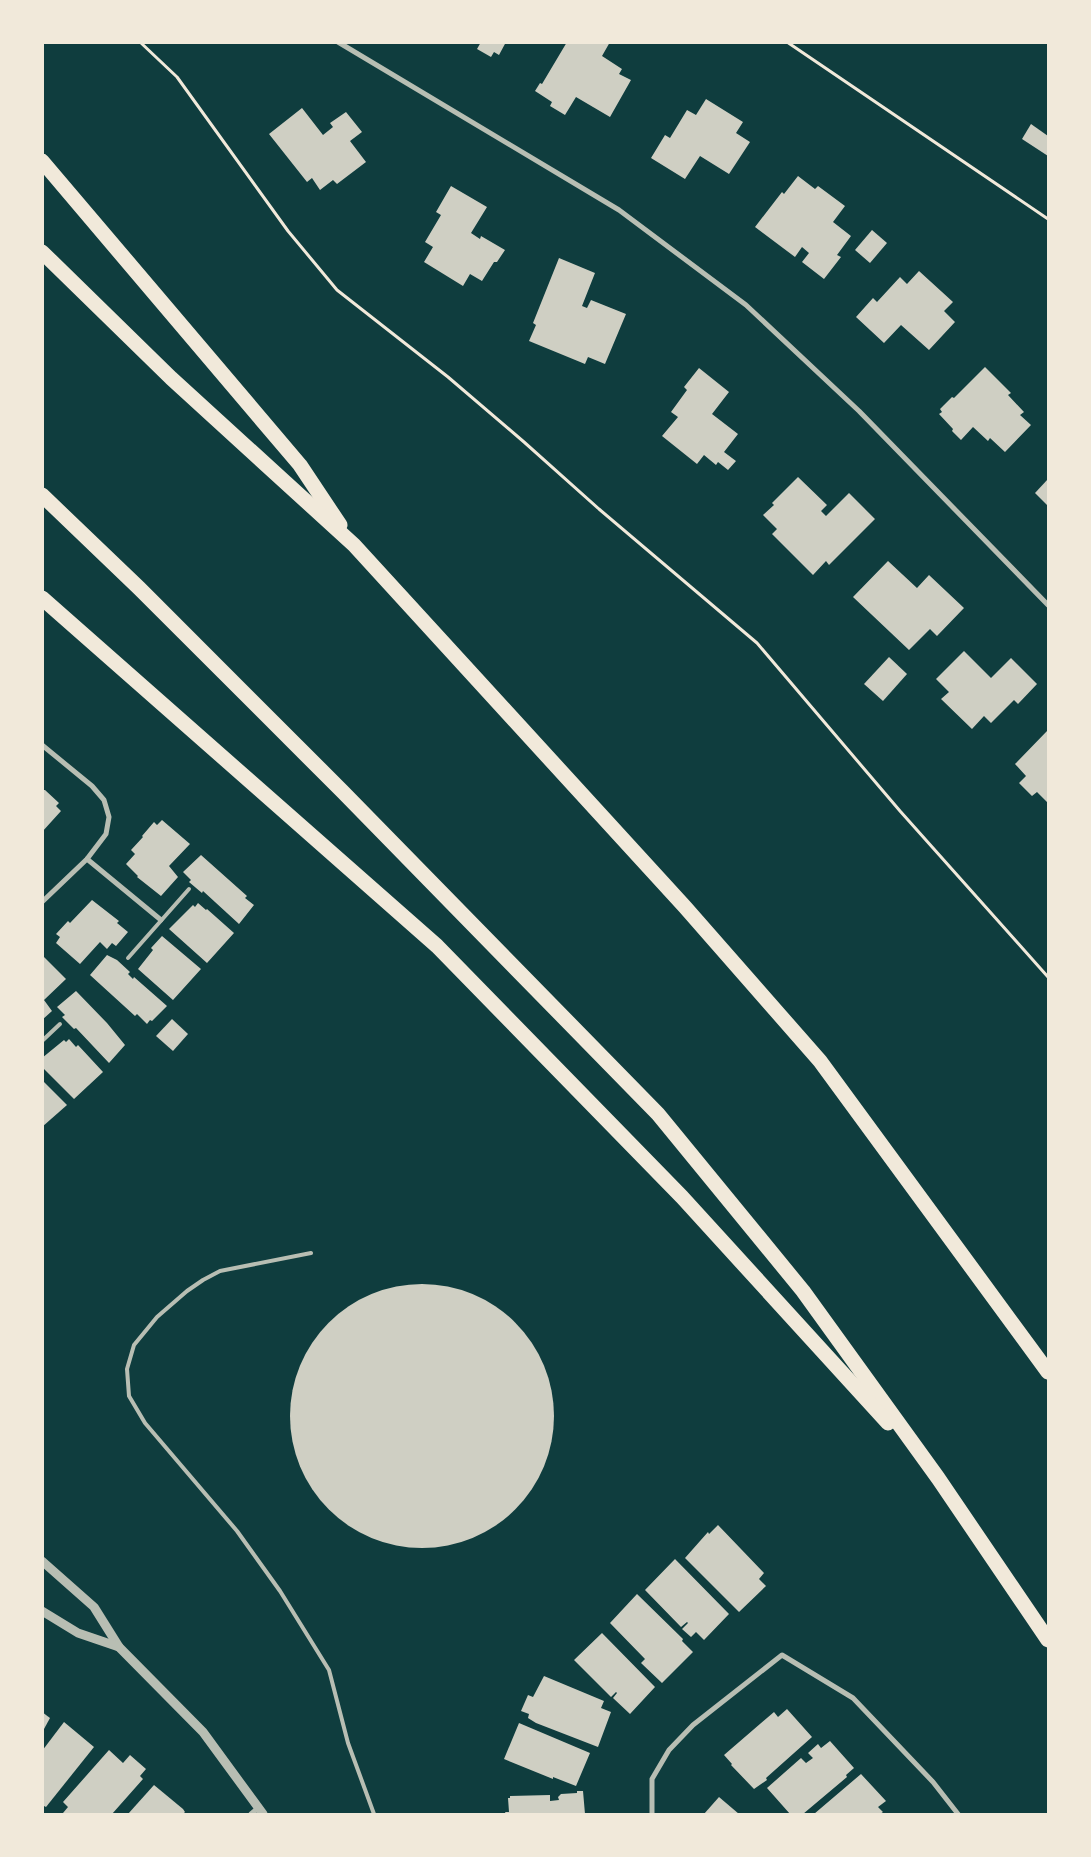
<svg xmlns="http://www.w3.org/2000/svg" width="1091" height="1857" viewBox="0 0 1091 1857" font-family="'Open Sans',sans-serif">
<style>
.building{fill:#cfcfc3}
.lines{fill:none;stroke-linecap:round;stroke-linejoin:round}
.path{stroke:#f1e9da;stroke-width:3}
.service{stroke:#b8beb3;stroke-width:4}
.minor{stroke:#b8beb3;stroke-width:5}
.tertiary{stroke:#b8beb3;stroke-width:9}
.motorway{stroke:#f1e9da;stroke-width:15}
</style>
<rect width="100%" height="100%" fill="#0f3d3e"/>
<g class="building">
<polygon points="481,42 506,42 499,55 494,52 491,57 477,49"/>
<polygon points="567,42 610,42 602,56 622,69 619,74 631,80 610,117 576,97 565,115 550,106 552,102 535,91 540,83 542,84"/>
<polygon points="706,99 743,122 736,133 750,142 729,174 700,156 685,179 651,158 665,135 670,138 687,110 696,115"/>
<polygon points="302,108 323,135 333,127 330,123 346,112 362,132 350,141 366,162 337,184 333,180 320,190 312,178 307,182 269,134"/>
<polygon points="1031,124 1048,136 1048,156 1022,139"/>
<polygon points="798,176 815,189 818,186 845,206 833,222 851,236 837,255 841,257 824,279 802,262 809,253 802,247 795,257 755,227 782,192 784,194"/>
<polygon points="451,186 487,207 471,233 480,239 481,236 505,250 497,262 494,262 482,281 470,274 463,286 424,262 433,247 425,242 441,215 436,212"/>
<polygon points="872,230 887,243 870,263 855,250"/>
<polygon points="559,258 595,273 582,306 587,308 591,300 626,314 605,364 588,357 585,364 529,341 536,325 533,323"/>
<polygon points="919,271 953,302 944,311 955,322 929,350 901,325 884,343 856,317 873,298 877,302 900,277 907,284"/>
<polygon points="985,367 1011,393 1008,395 1024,412 1020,415 1031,425 1005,452 990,438 988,441 973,427 961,440 952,431 953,429 939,414 942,412 940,409 952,397 954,398"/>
<polygon points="699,368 729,392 712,414 738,434 724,452 736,461 728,470 718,462 716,465 704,455 697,464 662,436 678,417 671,412 687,390 684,387"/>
<polygon points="798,477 827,505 821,511 826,516 849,493 875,519 829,565 826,561 813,575 772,534 777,529 763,515 774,505 772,503"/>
<polygon points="1048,479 1048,506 1035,493"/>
<polygon points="888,561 917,588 929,575 964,608 937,636 930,629 909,650 853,597"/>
<polygon points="964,651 991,678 1011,658 1037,684 1018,704 1014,700 991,723 984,716 972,729 941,699 949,692 936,679"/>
<polygon points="889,657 907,674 883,701 864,684"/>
<polygon points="1048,730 1048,803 1037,792 1032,796 1019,783 1026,776 1015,764"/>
<polygon points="42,790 45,790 59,803 56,806 61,811 42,832"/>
<polygon points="162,820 190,844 169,866 178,877 161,896 137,877 138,876 126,864 135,854 131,850 143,837 142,836 154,822 157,825"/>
<polygon points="201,855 247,896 245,898 254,905 239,924 203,891 202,893 189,882 191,880 183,872"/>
<polygon points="92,900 119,921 117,923 128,932 116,946 112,943 107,949 100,942 80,964 56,943 60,937 56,934 68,921 70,923"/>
<polygon points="198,903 206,910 207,909 234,933 207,963 169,929 193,905 195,907"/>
<polygon points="162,936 201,969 173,1000 138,969 153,950 151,948"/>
<polygon points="42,955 66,979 44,1000 52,1011 42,1020"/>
<polygon points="107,955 117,960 130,972 128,974 133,979 134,977 167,1006 152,1021 150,1020 147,1024 137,1014 135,1016 90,975"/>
<polygon points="76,991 107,1023 125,1045 109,1063 76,1028 74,1029 62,1017 65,1015 57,1007"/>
<polygon points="172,1019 188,1034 173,1051 156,1036"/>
<polygon points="69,1039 76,1047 78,1045 103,1072 74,1099 42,1067 42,1058 64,1040 66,1042"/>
<polygon points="42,1080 67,1105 42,1127"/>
<circle cx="422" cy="1416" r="132"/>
<polygon points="718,1525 764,1573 759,1579 766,1586 739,1612 685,1558 708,1532 709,1534"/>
<polygon points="675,1559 729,1614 704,1640 696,1632 691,1637 682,1629 688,1623 687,1622 681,1627 645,1590"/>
<polygon points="637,1594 683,1639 682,1641 693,1652 662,1683 641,1663 645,1659 610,1623"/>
<polygon points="602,1633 655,1687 630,1714 613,1698 617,1693 616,1692 611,1697 574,1660"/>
<polygon points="544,1676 604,1701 601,1708 611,1712 598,1747 536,1723 528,1718 529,1714 521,1711 528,1695 533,1697"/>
<polygon points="787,1709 812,1737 766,1778 767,1780 754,1789 731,1765 732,1764 724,1755 774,1712 778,1717"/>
<polygon points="42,1712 50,1718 44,1729 42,1728"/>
<polygon points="64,1722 94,1747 46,1807 42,1805 42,1751"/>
<polygon points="519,1723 590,1753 576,1786 553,1777 553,1779 504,1759"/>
<polygon points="830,1741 854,1768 846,1775 847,1777 803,1814 790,1814 767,1788 801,1758 806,1763 813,1758 808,1753 818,1744 821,1748"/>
<polygon points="109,1750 123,1763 130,1755 146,1769 140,1776 143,1779 112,1814 65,1814 63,1813 68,1807 63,1802"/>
<polygon points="861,1774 886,1801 878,1807 883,1812 880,1814 814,1814"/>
<polygon points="154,1785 183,1809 185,1812 183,1814 128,1814"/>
<polygon points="577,1791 583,1791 585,1814 506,1814 505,1812 509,1812 508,1798 510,1798 510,1796 550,1795 550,1801 559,1800 558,1797 561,1794 577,1793"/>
<polygon points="719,1797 739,1814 704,1814"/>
</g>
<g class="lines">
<g class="path">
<polyline points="140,42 177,77 288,231 337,290 448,377 524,442 599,509 757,643 900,811 1048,977"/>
<polyline points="787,42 1048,219"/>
</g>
<g class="service">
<polyline points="128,958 189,889"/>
<polyline points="42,1041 60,1024"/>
<polyline points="311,1253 220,1271 203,1280 187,1291 157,1317 134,1345 127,1369 129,1396 145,1423 237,1531 280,1591 329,1670 348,1743 374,1814"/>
</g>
<g class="minor">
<polyline points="338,42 619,210 746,305 859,411 1048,605"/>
<polyline points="42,745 92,786 104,800 109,817 106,834 87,859 42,902"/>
<polyline points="87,859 161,920"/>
<polyline points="251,1814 258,1808"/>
<polyline points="652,1814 652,1779 669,1750 693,1725 782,1655 853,1698 933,1782 958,1814"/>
</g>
<g class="tertiary">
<polyline points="42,1561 94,1607 119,1647 203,1732 263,1814"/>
<polyline points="42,1611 78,1633 119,1647"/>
</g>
<g class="motorway">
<polyline points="42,161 300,465 340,525"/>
<polyline points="42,252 171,378 354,545 685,907 820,1061 1048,1372"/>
<polyline points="42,495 139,588 342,791 658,1114 803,1291 938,1478 1048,1640"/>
<polyline points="42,598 437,946 682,1197 888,1423"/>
</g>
</g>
<rect width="1091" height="1857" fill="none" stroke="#f1e9da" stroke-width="88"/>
</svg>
